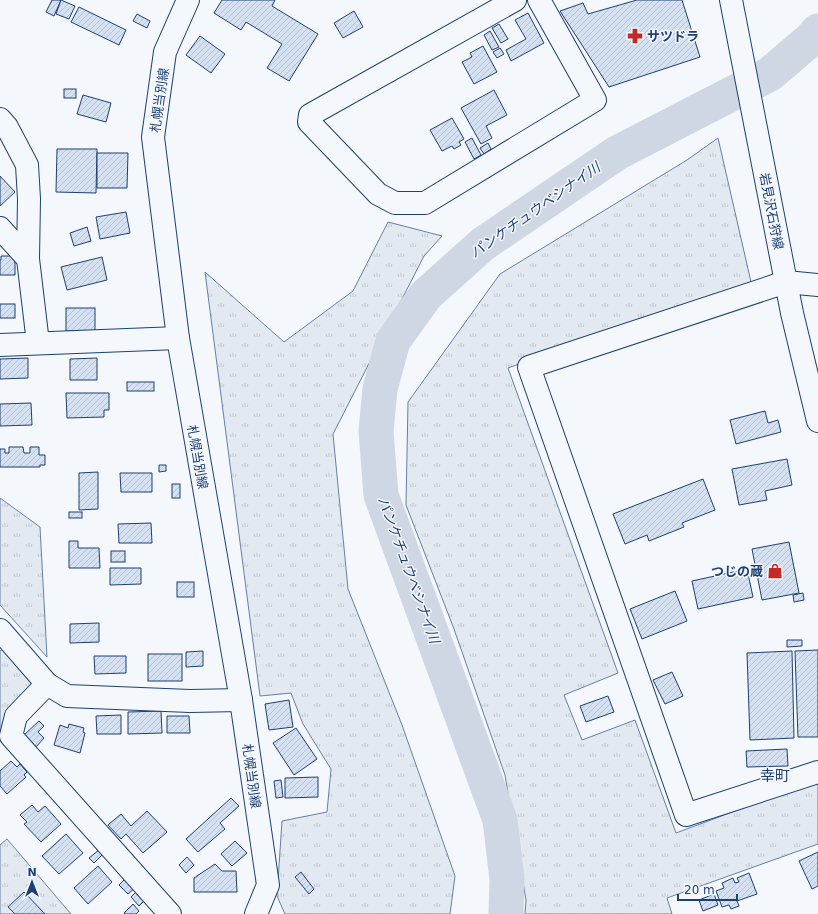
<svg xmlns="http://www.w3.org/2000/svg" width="818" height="914" viewBox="0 0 818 914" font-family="'DejaVu Sans','Noto Sans JP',sans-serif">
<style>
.grass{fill:url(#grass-tufts);stroke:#687fa3}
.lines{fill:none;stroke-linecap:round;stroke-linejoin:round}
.river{stroke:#cfd7e4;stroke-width:35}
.building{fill:url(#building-hatch);stroke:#1d3f73}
.minor-casing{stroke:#1d3f73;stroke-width:24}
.major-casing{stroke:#1d3f73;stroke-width:24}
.minor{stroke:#f4f7fb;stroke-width:22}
.major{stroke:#f4f7fb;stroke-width:22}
.labels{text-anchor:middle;stroke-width:3;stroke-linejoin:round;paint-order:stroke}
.poi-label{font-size:13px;font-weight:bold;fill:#1d3f73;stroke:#f4f7fb;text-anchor:start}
.street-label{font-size:13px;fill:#1d3f73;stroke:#f4f7fb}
.water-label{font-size:14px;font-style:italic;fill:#1d3f73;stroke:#f4f7fb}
.quarter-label{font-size:15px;fill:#1d3f73;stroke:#f4f7fb}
</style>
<defs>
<pattern id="grass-tufts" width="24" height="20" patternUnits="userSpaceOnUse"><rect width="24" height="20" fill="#e3e9f0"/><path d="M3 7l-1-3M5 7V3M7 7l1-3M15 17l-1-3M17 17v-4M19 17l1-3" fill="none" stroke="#c2c9d1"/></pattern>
<pattern id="building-hatch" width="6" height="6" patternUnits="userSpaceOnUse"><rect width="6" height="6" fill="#d5e0f0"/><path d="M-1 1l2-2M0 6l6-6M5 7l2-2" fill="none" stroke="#b6c1d1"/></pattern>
</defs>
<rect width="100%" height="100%" fill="#f4f7fb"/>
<g class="grass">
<polygon points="718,138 751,282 508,368 618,673 564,695 582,740 635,720 676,833 818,780 818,844 667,898 672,914 525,914 526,900 505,775 454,629 406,505 408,402 500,274 687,160"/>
<polygon points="388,222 442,236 424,256 333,434 348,589 402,725 455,876 450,914 285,914 277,896 282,821 327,812 331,769 303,724 291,693 260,696 205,272 284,342 353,291"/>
<polygon points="0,498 40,527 47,657 0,605"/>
<polygon points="5,647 36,683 0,731 0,651"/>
<polygon points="7,839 71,914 0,914 0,845"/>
</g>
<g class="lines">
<polyline class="river" points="506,914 507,879 500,820 381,495 376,431 380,389 393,341 426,295 483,244 617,153 770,74 812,38 818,31"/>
</g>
<g class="building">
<polygon points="52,0 61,0 54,16 46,12"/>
<polygon points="61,0 75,6 69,19 56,14"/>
<polygon points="222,0 275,0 272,6 318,34 289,81 267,68 282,44 246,22 241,30 214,13"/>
<polygon points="637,0 682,0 700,57 609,87 560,11 583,3 588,14"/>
<polygon points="79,7 126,30 119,45 71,22"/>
<polygon points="354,11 363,27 343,38 334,23"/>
<polygon points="528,13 544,43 511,61 506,50 526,39 515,20"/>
<polygon points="137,14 150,21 147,28 133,21"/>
<polygon points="499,24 508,39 501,43 492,28"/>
<polygon points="490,31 499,47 492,50 484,35"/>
<polygon points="200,36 225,54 211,73 186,55"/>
<polygon points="483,46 497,72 474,84 462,62 472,57 470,53"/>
<polygon points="500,48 504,54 497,58 493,52"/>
<rect x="64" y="89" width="12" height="9"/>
<polygon points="494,90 507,115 486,126 492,138 481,144 461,108"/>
<polygon points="83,95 111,103 106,122 77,114"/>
<polygon points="452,118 464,139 459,142 461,145 454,149 452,146 442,151 430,130"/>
<polygon points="472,138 481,155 474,159 465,142"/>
<polygon points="488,143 491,149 484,154 480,148"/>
<polygon points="57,149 97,149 96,193 56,192"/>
<polygon points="97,153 128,153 127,188 97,188"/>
<polygon points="0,176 15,192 0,206"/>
<polygon points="126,212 130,233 100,239 96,217"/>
<polygon points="87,227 91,241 74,246 70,233"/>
<polygon points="1,256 15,256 15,275 0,275 0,260 1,260"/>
<polygon points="102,257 107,280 67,290 61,267"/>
<rect x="0" y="304" width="15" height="14"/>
<rect x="66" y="308" width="29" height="23"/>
<polygon points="28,358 28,378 0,379 0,359"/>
<polygon points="97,358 97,380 70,380 70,359"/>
<rect x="127" y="382" width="27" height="9"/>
<polygon points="66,393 109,393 109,410 104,410 104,417 67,418"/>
<polygon points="31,403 32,425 0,426 0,404"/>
<polygon points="765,411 768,423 778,420 781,432 736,444 730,420"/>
<polygon points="9,447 23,447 24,453 30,453 30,447 39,447 39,455 45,455 45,465 40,465 40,467 0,467 0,449 5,449 5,453 9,453"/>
<polygon points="787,459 792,485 765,491 767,500 739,505 732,469"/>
<polygon points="159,465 166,465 166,471 159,472"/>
<polygon points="98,472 98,509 79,510 79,473"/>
<polygon points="120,473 152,473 152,492 121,492"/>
<polygon points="703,479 715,510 682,523 684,527 649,541 647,535 625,544 613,514"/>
<rect x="172" y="484" width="8" height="14"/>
<rect x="69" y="512" width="13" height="6"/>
<polygon points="151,523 152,543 119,543 118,524"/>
<polygon points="69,541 78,541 78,548 99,548 100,568 69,568"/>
<polygon points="789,542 799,593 762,600 752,549"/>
<rect x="111" y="551" width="14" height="11"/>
<polygon points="110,568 141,568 141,584 110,585"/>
<polygon points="747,569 753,597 698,609 692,581"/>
<rect x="177" y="582" width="17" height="15"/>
<polygon points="675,591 687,621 642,639 630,609"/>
<polygon points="803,593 804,600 794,602 793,595"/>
<polygon points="99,623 99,642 70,643 70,624"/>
<polygon points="787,640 802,640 802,646 787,647"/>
<polygon points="818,650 818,737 798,737 795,651"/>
<polygon points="203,651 203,666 186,667 186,652"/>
<polygon points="792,651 794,738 750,740 747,653"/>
<rect x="148" y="654" width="34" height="27"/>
<polygon points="94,656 126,656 126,673 95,674"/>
<polygon points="672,672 683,696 665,704 653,680"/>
<polygon points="608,696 614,712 586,722 580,706"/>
<polygon points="289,700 293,727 269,730 265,704"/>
<polygon points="161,711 162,733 128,734 128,712"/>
<polygon points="121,715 121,734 97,734 96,716"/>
<polygon points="167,716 189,716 190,733 167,733"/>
<polygon points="39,721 44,726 38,732 44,738 36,747 24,735"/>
<polygon points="69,724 84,728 83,732 85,733 80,753 54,745 60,725 68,728"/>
<polygon points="296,728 317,759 294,775 273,743"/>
<polygon points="787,749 788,766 747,767 746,751"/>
<polygon points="11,761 17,767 20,764 27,772 24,775 26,777 7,794 0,786 0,771"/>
<polygon points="318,777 318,797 285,798 285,778"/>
<polygon points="281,780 283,797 276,798 274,781"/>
<polygon points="231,798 239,806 220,823 225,829 198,852 186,839"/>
<polygon points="32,805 38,812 45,806 61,824 41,842 24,824 27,822 20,815"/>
<polygon points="147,811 167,832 143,853 126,834 121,839 108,825 121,814 131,826"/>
<polygon points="66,834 83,853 59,874 42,856"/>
<polygon points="235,841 247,853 232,866 221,854"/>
<polygon points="99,850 103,854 94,863 89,858"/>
<polygon points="818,852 818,886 812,889 799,861"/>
<polygon points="187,857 194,865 186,873 179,865"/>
<polygon points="215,864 222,871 236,871 237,892 194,892 194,878"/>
<polygon points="98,866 112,882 88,904 74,888"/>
<polygon points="301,872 314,889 309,894 295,877"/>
<polygon points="749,873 757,894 737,901 739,906 731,909 729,905 722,907 716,891 724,888 722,883 733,878 735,883 739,882 737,878"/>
<polygon points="127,877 136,887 128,894 119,885"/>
<polygon points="138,890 146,899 139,906 131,897"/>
<polygon points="24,892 45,914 15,914 8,907"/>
<polygon points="714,894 718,905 703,911 699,900"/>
<polygon points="133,904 139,911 136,914 125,914 124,913"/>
</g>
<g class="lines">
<g class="minor-casing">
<g id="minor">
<polyline points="515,0 310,115 309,122 378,194 395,203 425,203 595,100 539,0"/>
<polyline points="0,119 7,127 27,165 29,199 28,259"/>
<polyline points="0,228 28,259 38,343"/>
<polyline points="818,285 786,282 529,367 686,815 818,772"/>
<polyline points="0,345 178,338"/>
<polyline points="0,630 47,684 67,696 190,701 241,700"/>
<polyline points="47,684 16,716 11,736 170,914"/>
</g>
</g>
<g class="major-casing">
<g id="major">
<polyline points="188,0 165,52 153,137 178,338 241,700 268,885 256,914"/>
<polyline points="731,0 792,313 818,421"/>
</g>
</g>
<use href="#minor" class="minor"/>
<use href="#major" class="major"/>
</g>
<defs>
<g id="pharmacy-bare" transform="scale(1.2)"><path d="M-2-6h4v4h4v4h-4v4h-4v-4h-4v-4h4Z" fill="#c62828" stroke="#f4f7fb" stroke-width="2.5" paint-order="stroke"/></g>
<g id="shop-bare" transform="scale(1.2)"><path d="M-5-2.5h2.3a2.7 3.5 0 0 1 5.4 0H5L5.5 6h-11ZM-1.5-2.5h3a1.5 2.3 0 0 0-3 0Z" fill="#c62828" stroke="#f4f7fb" stroke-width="2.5" paint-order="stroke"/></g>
</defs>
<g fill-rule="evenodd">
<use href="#pharmacy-bare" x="635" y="36"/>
<use href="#shop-bare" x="775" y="571"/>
</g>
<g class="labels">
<g class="poi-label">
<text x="647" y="41">サツドラ</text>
<text x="763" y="576" text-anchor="end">つじの蔵</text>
</g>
<g class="street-label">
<text transform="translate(159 100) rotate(-82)" y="5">札幌当別線</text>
<text transform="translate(772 211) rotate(79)" y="5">岩見沢石狩線</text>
<text transform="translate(198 457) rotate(80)" y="5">札幌当別線</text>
<text transform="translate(252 776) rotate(82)" y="5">札幌当別線</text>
</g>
<g class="water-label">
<text transform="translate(535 210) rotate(-35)" y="5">パンケチュウベシナイ川</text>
<text transform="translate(409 570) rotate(70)" y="5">パンケチュウベシナイ川</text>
</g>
<g class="quarter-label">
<text x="775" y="781">幸町</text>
</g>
</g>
<g transform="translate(32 882)" stroke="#f4f7fb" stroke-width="3" paint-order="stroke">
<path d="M0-3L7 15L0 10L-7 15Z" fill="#1d3f73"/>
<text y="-6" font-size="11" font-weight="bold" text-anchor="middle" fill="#1d3f73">N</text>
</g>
<path d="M678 894v6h59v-6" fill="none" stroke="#1d3f73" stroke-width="2"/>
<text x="684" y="894" font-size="12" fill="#1d3f73" stroke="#f4f7fb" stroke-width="3" paint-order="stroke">20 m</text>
</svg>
